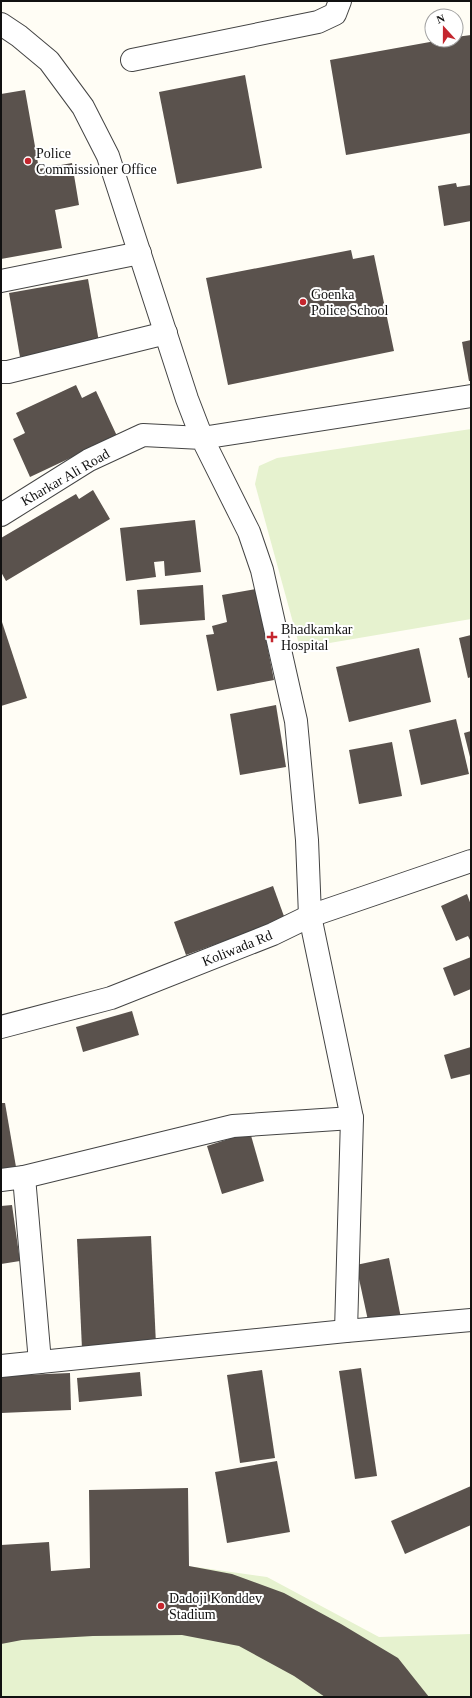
<svg xmlns="http://www.w3.org/2000/svg" width="472" height="1698" viewBox="0 0 472 1698" font-family="Georgia,serif">
<style>
.pitch{fill:#e6f2cf}
.building{fill:#5a524d}
.lines{fill:none;stroke-linecap:round;stroke-linejoin:round}
.minor-casing{stroke:#444;stroke-width:24}
.minor{stroke:#fff;stroke-width:22}
.poi-dot{fill:#c4262e;stroke:#fff;stroke-width:1.5}
.labels{text-anchor:middle;stroke-width:4;stroke-linejoin:round;paint-order:stroke}
.poi-label{font-size:14px;fill:#111;stroke:#fff;text-anchor:start}
.street-label{font-size:14px;fill:#111;stroke:#fff}
</style>
<rect width="100%" height="100%" fill="#fffdf5"/>
<g class="pitch">
<polygon points="471,429 471,619 300,648 255,484 259,466 277,458"/>
<polygon points="196,1567 267,1577 379,1637 471,1634 471,1697 1,1697 1,1576"/>
</g>
<g class="building">
<polygon points="471,35 471,133 346,155 330,60 441,40 456,40 456,37"/>
<polygon points="245,75 262,168 177,184 159,92"/>
<polygon points="25,90 39,169 72,163 79,205 55,210 62,248 1,259 1,94"/>
<polygon points="456,183 457,187 471,185 471,221 444,226 438,186"/>
<polygon points="351,250 353,259 374,255 394,351 228,385 206,278"/>
<polygon points="88,279 99,342 20,357 9,293"/>
<polygon points="471,340 471,381 469,381 462,342"/>
<polygon points="76,385 82,398 96,391 117,436 30,477 13,439 25,433 16,413"/>
<polygon points="93,490 110,519 6,581 1,572 1,538 76,494 79,499"/>
<polygon points="195,520 201,572 165,576 164,561 154,562 156,577 126,581 120,528"/>
<polygon points="203,585 205,620 140,625 137,590"/>
<polygon points="256,589 274,680 217,691 206,635 214,634 212,626 227,622 222,595"/>
<polygon points="1,619 27,698 1,706"/>
<polygon points="471,635 471,677 468,678 459,638"/>
<polygon points="419,648 431,702 349,722 336,667"/>
<polygon points="276,705 286,767 240,775 230,714"/>
<polygon points="456,719 469,774 421,785 409,730"/>
<polygon points="471,731 471,757 470,757 464,733"/>
<polygon points="392,742 402,796 359,804 349,750"/>
<polygon points="273,886 285,919 186,955 174,922"/>
<polygon points="467,894 471,905 471,942 468,936 456,941 441,906"/>
<polygon points="471,957 471,989 454,996 443,968"/>
<polygon points="132,1011 139,1035 83,1052 76,1027"/>
<polygon points="471,1047 471,1074 451,1079 444,1055"/>
<polygon points="1,1103 5,1103 16,1167 1,1169"/>
<polygon points="250,1132 264,1181 222,1194 207,1146"/>
<polygon points="12,1205 20,1261 1,1264 1,1206"/>
<polygon points="151,1236 156,1345 82,1349 77,1239"/>
<polygon points="389,1258 401,1318 369,1325 356,1265"/>
<polygon points="361,1368 377,1476 355,1479 339,1371"/>
<polygon points="262,1370 275,1458 240,1463 227,1375"/>
<polygon points="140,1372 142,1396 79,1402 77,1378"/>
<polygon points="70,1373 71,1410 1,1413 1,1376"/>
<polygon points="277,1461 290,1532 227,1543 215,1472"/>
<polygon points="471,1486 471,1525 405,1554 391,1521"/>
<polygon points="188,1488 189,1566 232,1574 284,1593 341,1624 398,1658 429,1697 325,1697 294,1676 239,1646 182,1635 93,1636 22,1640 1,1644 1,1545 49,1542 51,1571 90,1568 89,1490"/>
</g>
<g class="lines">
<g class="minor-casing">
<g id="minor">
<polyline points="1,24 19,36 49,61 83,107 108,156 187,399 202,438 471,396"/>
<polyline points="132,60 318,22 335,14 340,1"/>
<polyline points="1,281 140,253"/>
<polyline points="1,372 8,372 166,333"/>
<polyline points="1,515 89,460 143,435 202,438 249,532 262,570 296,721 307,840 310,916 352,1118 346,1331"/>
<polyline points="1,1027 111,998 273,934 310,916 471,861"/>
<polyline points="24,1177 40,1362"/>
<polyline points="1,1180 24,1177 233,1126 352,1118"/>
<polyline points="1,1366 346,1331 471,1320"/>
</g>
</g>
<use href="#minor" class="minor"/>
</g>
<g class="poi-dot">
<circle cx="28" cy="161" r="4"/>
<circle cx="303" cy="302" r="4"/>
<path d="M270 631h4v4h4v4h-4v4h-4v-4h-4v-4h4z"/>
<circle cx="161" cy="1606" r="4"/>
</g>
<g class="labels">
<g class="poi-label">
<text x="36" y="158">Police<tspan x="36" dy="16">Commissioner Office</tspan></text>
<text x="311" y="299">Goenka<tspan x="311" dy="16">Police School</tspan></text>
<text x="281" y="634">Bhadkamkar<tspan x="281" dy="16">Hospital</tspan></text>
<text x="169" y="1603">Dadoji Konddev<tspan x="169" dy="16">Stadium</tspan></text>
</g>
<g class="street-label">
<text transform="translate(65 477) rotate(-30)" y="5">Kharkar Ali Road</text>
<text transform="translate(237 948) rotate(-22)" y="5">Koliwada Rd</text>
</g>
</g>
<rect width="472" height="1698" fill="none" stroke="#111111" stroke-width="4"/>
<g transform="translate(444 28) rotate(339)"><circle r="19" fill="#ffffff" stroke="#a0a0a0"/>
<path d="M0-3L7 15L0 10L-7 15Z" fill="#c4262e"/>
<text y="-6" font-size="11" font-weight="bold" text-anchor="middle" fill="#111111">N</text>
</g>
</svg>
